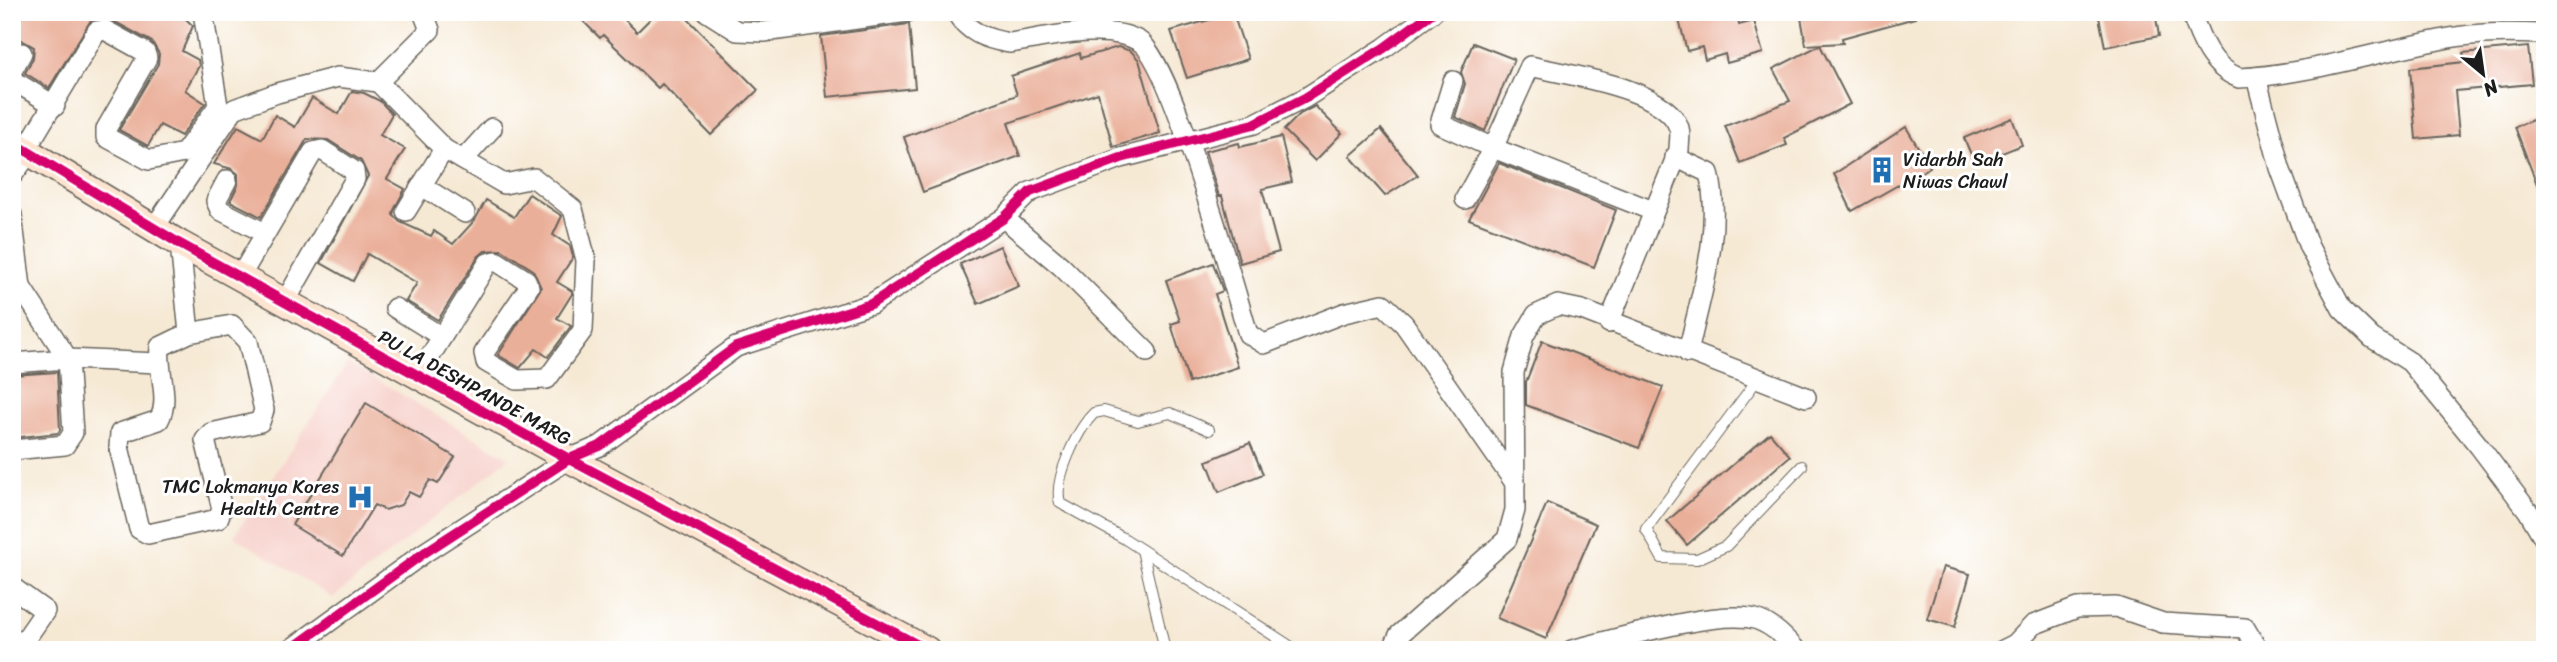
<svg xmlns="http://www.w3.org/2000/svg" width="2557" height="662" viewBox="0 0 2557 662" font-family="Sriracha,sans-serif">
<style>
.built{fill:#f7d0ca}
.building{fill:#eaaf99}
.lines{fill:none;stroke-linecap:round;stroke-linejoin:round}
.lane-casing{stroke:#68645c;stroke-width:12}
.street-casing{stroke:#68645c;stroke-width:22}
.secondary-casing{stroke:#68645c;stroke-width:29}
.lane{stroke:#fff;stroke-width:10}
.street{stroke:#fff;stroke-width:19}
.secondary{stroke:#fde4d0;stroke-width:26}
.cycleway-casing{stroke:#fff;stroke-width:15}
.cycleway{stroke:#d6006c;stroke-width:10}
.labels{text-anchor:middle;stroke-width:6;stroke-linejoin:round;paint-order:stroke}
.poi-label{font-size:19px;fill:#1c1c1c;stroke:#fff;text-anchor:start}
.street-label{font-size:19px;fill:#1c1c1c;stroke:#fff}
</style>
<rect width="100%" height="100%" fill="#fff"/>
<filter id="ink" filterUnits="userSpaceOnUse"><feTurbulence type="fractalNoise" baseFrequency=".0143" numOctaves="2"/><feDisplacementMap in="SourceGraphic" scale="14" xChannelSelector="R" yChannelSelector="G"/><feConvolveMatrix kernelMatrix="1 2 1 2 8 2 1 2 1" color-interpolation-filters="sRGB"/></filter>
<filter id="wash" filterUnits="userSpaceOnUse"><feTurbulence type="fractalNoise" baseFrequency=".00686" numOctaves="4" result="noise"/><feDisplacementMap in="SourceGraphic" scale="28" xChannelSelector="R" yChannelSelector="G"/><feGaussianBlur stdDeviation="1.57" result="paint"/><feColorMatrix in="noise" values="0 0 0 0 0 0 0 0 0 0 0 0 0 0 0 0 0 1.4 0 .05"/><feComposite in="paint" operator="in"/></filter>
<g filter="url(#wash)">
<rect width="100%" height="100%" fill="#f6e9d4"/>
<polygon class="built" points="348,363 509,458 333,598 234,536"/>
<g id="blocks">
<g class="building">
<polygon points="23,12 179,12 193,26 182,51 198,60 199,66 185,90 205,103 181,136 160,125 148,146 119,130 158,64 159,54 152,42 110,19 91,20 49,88 25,73 33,58 34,47 12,35"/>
<polygon points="574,12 617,12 637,32 657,12 681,12 758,90 711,135 662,84 658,88 603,35 600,38"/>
<polygon points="1677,12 1736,12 1739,25 1754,21 1763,53 1727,63 1725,54 1705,60 1702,47 1687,51"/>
<polygon points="1800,12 1914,12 1915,18 1842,38 1843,43 1806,45"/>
<polygon points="2098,12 2155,12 2159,36 2105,47"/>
<polygon points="1233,13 1248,59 1187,78 1171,31"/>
<polygon points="909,24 915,88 827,97 821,36"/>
<polygon points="1473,43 1514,59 1485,131 1455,117 1465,84 1461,72"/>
<polygon points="1820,45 1850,104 1784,138 1787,145 1740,163 1725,126 1790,101 1773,69"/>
<polygon points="1118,47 1131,51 1139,60 1160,133 1113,147 1098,93 1008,123 1020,156 923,192 904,137 1017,95 1011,76 1080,53 1081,58"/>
<polygon points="2528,47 2532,84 2455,91 2459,135 2416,139 2410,68 2464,62 2463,53"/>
<polygon points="352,91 364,93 380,101 392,114 380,135 405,149 387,179 405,189 394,210 393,215 400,222 431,236 434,231 453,244 475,220 486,200 514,217 529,194 562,216 553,235 570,246 573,257 557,282 572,291 572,294 557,318 571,326 548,357 536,349 520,368 498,355 541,288 533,270 502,250 485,251 478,257 438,320 406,301 417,283 367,254 353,281 321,263 368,176 361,161 328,140 307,139 261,217 230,201 238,185 238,174 232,169 214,164 238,126 262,139 275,115 295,127 312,98 339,114"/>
<polygon points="1315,106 1342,133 1315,161 1284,130 1300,114"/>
<polygon points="2545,115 2545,200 2543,200 2515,127"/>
<polygon points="2012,118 2022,145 1975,164 1964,138"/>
<polygon points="1906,127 1930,167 1852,211 1834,174"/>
<polygon points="1381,129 1418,175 1385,196 1350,156"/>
<polygon points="1281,137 1292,182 1262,189 1279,252 1240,263 1222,196 1219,196 1205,151 1239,143 1240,147"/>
<polygon points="1499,163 1616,210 1594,267 1469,219"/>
<polygon points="1000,246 1019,286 978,304 960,264"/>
<polygon points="1213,263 1223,291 1215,294 1238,367 1189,383 1171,324 1180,321 1166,280"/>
<polygon points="1542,341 1663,387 1639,448 1526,405 1526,382"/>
<polygon points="57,372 60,430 58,433 12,438 12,375"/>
<polygon points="366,403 455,457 438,484 430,480 419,497 409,492 401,505 385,510 374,505 343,556 292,525"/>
<polygon points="1770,433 1790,456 1687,545 1667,521"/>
<polygon points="1250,443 1263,474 1219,492 1207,461"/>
<polygon points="1547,503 1596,524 1546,639 1497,618"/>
<polygon points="1943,567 1970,574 1955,627 1927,619"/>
</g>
</g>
</g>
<g filter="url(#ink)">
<use href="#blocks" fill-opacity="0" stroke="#68645c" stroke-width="2"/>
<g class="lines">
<g class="lane-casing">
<g id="lane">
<polyline points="1757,380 1646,529 1662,558 1697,559 1726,546 1802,466"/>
<path d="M1209,430L1170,413L1138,421L1104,411L1094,413C1077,430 1053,480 1060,503L1125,539L1296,650"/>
<polyline points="1142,550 1165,650"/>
</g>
</g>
<g class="street-casing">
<g id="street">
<polyline points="707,12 737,31 764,32 907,12"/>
<path d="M956,12C967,32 986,39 1009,43C1046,38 1106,22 1139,41C1171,60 1234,287 1248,334L1264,344L1344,313L1383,304L1404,324L1515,483"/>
<path d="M2191,12C2200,39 2211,67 2239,78C2311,74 2379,51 2449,38C2481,32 2512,33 2545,34"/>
<polyline points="12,71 22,53"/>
<polyline points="12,74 14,81 55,106"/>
<polyline points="2256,77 2280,168 2309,247 2342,309 2372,338 2410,362 2479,446 2528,511 2545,540"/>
<polyline points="1453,81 1440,124 1493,148 1465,199"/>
<polyline points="25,151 97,31 105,30 145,52 147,58 106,129 106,137 149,160 184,153 218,106 203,12"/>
<path d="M1675,157L1709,173C1723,231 1700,296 1688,353"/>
<polyline points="463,160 492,128"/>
<polyline points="12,176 29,153"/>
<polyline points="227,180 216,201 220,210 265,233"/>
<polyline points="422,186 465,213"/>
<polyline points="406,211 444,149"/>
<polyline points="12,215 21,287 68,359 158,363"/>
<polyline points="1004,218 1061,266 1147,352"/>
<polyline points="154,228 234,109 277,93 338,77 378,82"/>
<path d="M180,244L189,333L232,325L248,342L264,410L260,422L211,433L205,440L222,509L218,519L148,534L139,529L119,447L120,433L159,420C171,398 157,372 160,347L189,333"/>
<polyline points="240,277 313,152 322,150 354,171 355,179 285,302"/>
<polyline points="395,308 442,337 488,263 496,261 526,280 529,287 484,353 486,362 517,380 547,379 583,330 586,260 573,209 534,178 504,184 444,149 378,82 430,30 423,12"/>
<path d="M1609,323L1679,150C1679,143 1681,134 1679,128C1667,88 1567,75 1530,66L1493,148L1653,211"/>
<polyline points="12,363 68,359 73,433 65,445 12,450"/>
<polyline points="418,376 442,337"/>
<polyline points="12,587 45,611 18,650"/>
<polyline points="290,650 424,553 569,459 600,446 736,347 871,304 1004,218 1030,192 1121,158 1254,124 1305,98 1384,48 1433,12"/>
<polyline points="1392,650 1399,635 1507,539 1515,510 1514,372 1524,336 1536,315 1558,305 1582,310 1806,397"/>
<path d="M1572,650C1613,640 1722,607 1758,620C1774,626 1785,638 1796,650"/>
<polyline points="2003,650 2015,644 2033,625 2077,608 2116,607 2163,623 2245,628 2258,650"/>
</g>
</g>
<g class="secondary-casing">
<polyline id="secondary" points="12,142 180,244 569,459 927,650"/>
</g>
<use href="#lane" class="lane"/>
<use href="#street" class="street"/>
<use href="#secondary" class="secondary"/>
<g class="cycleway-casing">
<g id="cycleway">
<polyline points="12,142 180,244 569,459 927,650"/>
<polyline points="290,650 424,553 569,459 600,446 736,347 871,304 1004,218 1030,192 1121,158 1254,124 1305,98 1384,48 1433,12"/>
</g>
</g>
<use href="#cycleway" class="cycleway"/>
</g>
</g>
<defs>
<g id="building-bare" transform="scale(2.1)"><path d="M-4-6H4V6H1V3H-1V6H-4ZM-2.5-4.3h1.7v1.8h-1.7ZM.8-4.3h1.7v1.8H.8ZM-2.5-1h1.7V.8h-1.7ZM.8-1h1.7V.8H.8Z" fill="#1f6fb2" stroke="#fff" stroke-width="2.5" paint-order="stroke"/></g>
<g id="hospital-bare" transform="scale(2.1)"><path d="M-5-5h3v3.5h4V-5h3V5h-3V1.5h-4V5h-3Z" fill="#1f6fb2" stroke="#fff" stroke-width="2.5" paint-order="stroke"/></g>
</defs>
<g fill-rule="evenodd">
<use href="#building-bare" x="1882" y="170"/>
<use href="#hospital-bare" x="360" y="497"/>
</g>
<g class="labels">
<g class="poi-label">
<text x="1903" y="166">Vidarbh Sah<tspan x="1903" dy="22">Niwas Chawl</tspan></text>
<text x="339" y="493" text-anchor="end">TMC Lokmanya Kores<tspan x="339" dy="22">Health Centre</tspan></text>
</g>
<g class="street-label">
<text transform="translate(475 387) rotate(29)" y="7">PU LA DESHPANDE MARG</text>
</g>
</g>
<rect width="2557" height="662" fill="none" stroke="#fff" stroke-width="42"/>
<g transform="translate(2483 74) rotate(151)" stroke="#ffffff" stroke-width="5" paint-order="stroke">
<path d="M0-5L12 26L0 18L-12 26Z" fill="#1c1c1c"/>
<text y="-10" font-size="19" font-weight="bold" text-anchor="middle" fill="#1c1c1c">N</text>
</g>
</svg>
